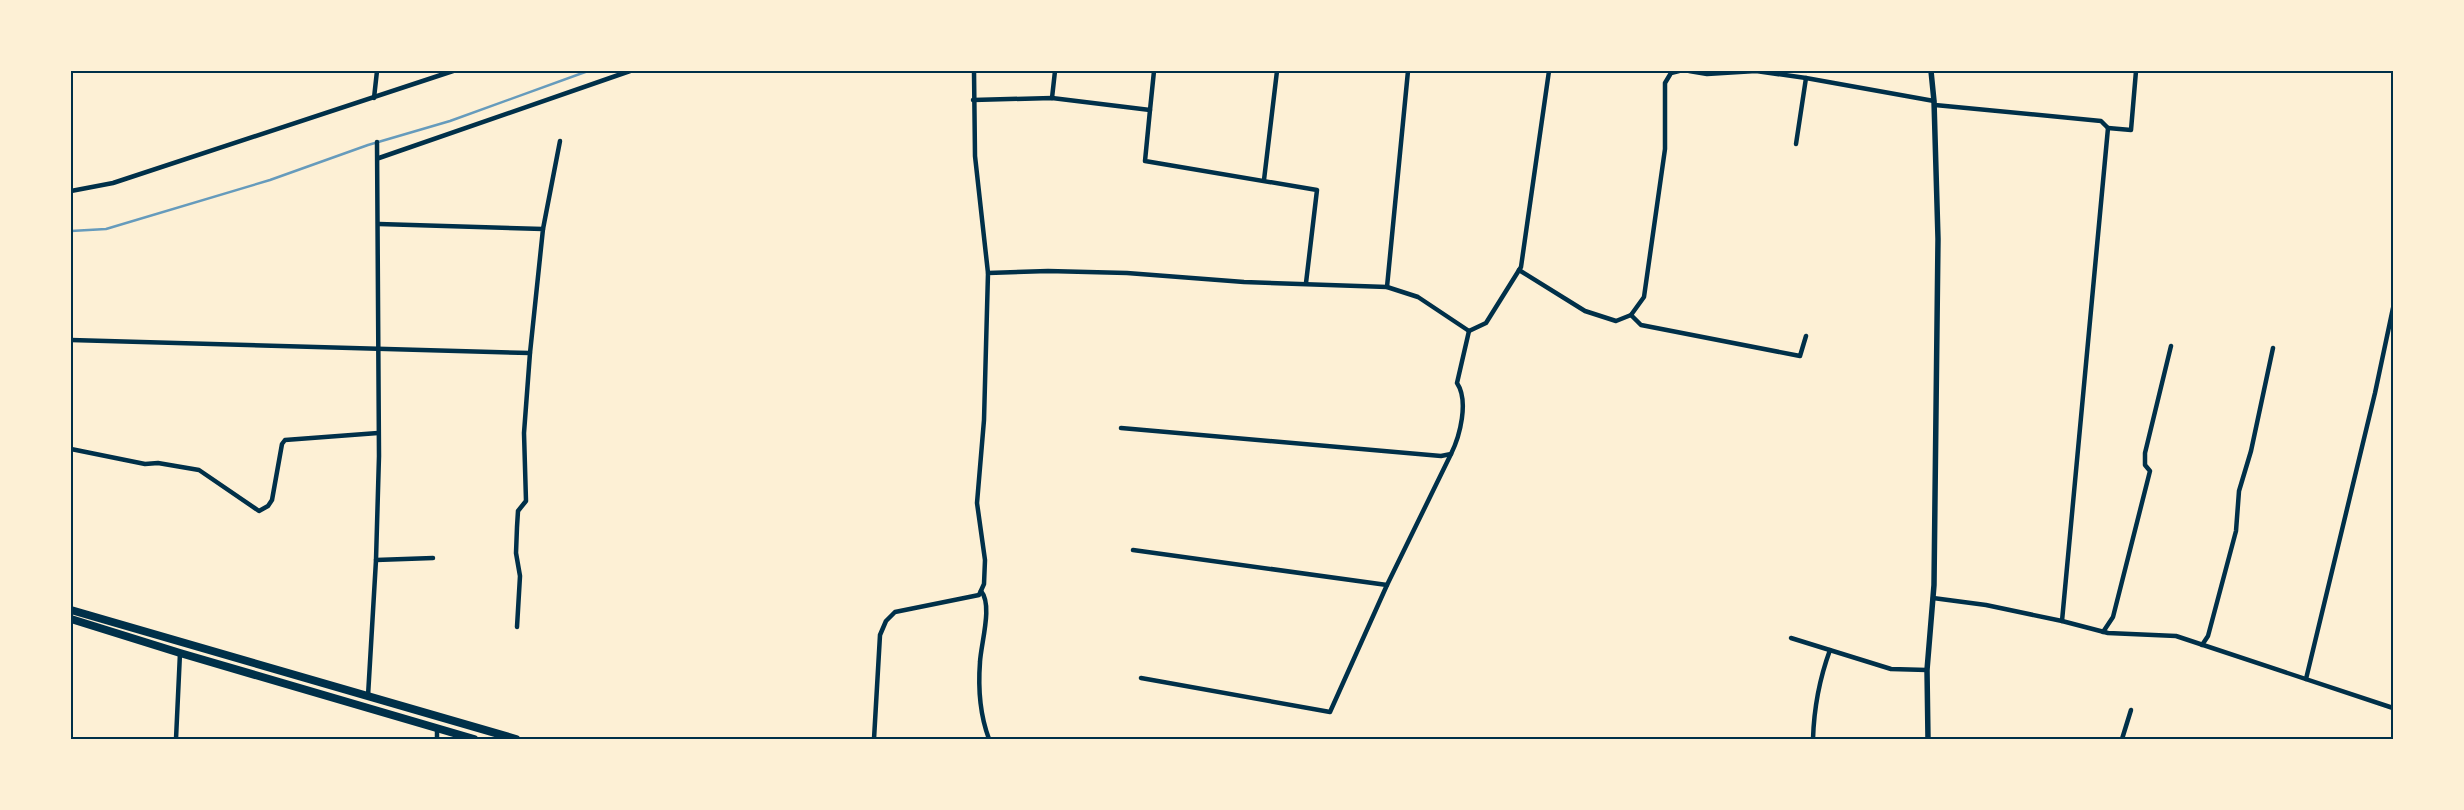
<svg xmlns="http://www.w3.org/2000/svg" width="2464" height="810" viewBox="0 0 2464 810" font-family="Spectral,serif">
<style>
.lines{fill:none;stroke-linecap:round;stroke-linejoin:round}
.stream{stroke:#669bbc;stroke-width:2.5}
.minor{stroke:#003049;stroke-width:4.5}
.tertiary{stroke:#003049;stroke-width:5.5}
.trunk{stroke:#003049;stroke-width:8}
.neatline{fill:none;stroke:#003049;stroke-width:2}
</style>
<rect width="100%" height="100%" fill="#fdf0d5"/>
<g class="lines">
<polyline class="stream" points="71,231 106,229 270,180 368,145 450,121 588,71"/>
<g class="minor">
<polyline points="974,71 975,156 988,273"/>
<polyline points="1689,71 1707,74 1756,71 1806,78 1934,101"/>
<polyline points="374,98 377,71"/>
<polyline points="1052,98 1055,71"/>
<polyline points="973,100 1052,98 1150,110 1145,161 1317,190 1306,283"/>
<polyline points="1935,105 2101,121 2108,128"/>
<polyline points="1150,110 1154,71"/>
<polyline points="1796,144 1806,78"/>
<polyline points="379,158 630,71"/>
<polyline points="1264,180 1277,71"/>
<polyline points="71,191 113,183 453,71"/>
<polyline points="379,224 543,229 530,353 524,433 526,501 518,511 517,527 516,553 520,576 517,627"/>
<polyline points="543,229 560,141"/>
<polyline points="1519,270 1585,311 1616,321 1631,315 1644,297 1665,149 1665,83 1671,73 1679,71"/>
<polyline points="1387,287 1408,71"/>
<polyline points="1631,315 1641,325 1800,356 1806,336"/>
<polyline points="1469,331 1486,323 1521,267 1549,71"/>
<polyline points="71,340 530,353"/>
<path d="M1121,428L1441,456L1451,454C1460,436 1469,401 1457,383L1469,331"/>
<polyline points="71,449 145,464 158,463 199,470 259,511 268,506 272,500 282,444 285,440 378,433"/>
<polyline points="1133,550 1387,585"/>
<polyline points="376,560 433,558"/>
<path d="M981,591C993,605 981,643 980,662C978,688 980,715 989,739"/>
<polyline points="1933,598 1986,605 2062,621 2108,128 2131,130 2136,71"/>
<polyline points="2062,621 2108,633 2176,636 2393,708"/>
<polyline points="2103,632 2113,617 2150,471 2145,465 2145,453 2171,346"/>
<polyline points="1791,638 1891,669 1927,670"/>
<polyline points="2202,645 2208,636 2236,531 2239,491 2251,451 2273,348"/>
<polyline points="1141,678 1330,712 1387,585 1451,454"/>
<polyline points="2306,679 2375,393 2393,308"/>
<polyline points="368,696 376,560 379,456 377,142"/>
<polyline points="176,739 180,653"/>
<polyline points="437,739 437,728"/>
<polyline points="874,739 880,635 886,621 895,612 979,595 984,584 985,560 977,503 984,420 988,273 1048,271 1127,273 1244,282 1387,287 1418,297 1469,331"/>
<path d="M1813,739C1814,707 1819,680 1830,650"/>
<polyline points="2122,739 2131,710"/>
</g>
<polyline class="tertiary" points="1928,739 1927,670 1934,585 1938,239 1934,101 1931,71"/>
<g class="trunk">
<polyline points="71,610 516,739"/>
<polyline points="71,619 180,653 474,739"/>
</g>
</g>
<rect width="2464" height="810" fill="none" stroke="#fdf0d5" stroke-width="145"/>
<rect x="72" y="72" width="2320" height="666" class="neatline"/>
</svg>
